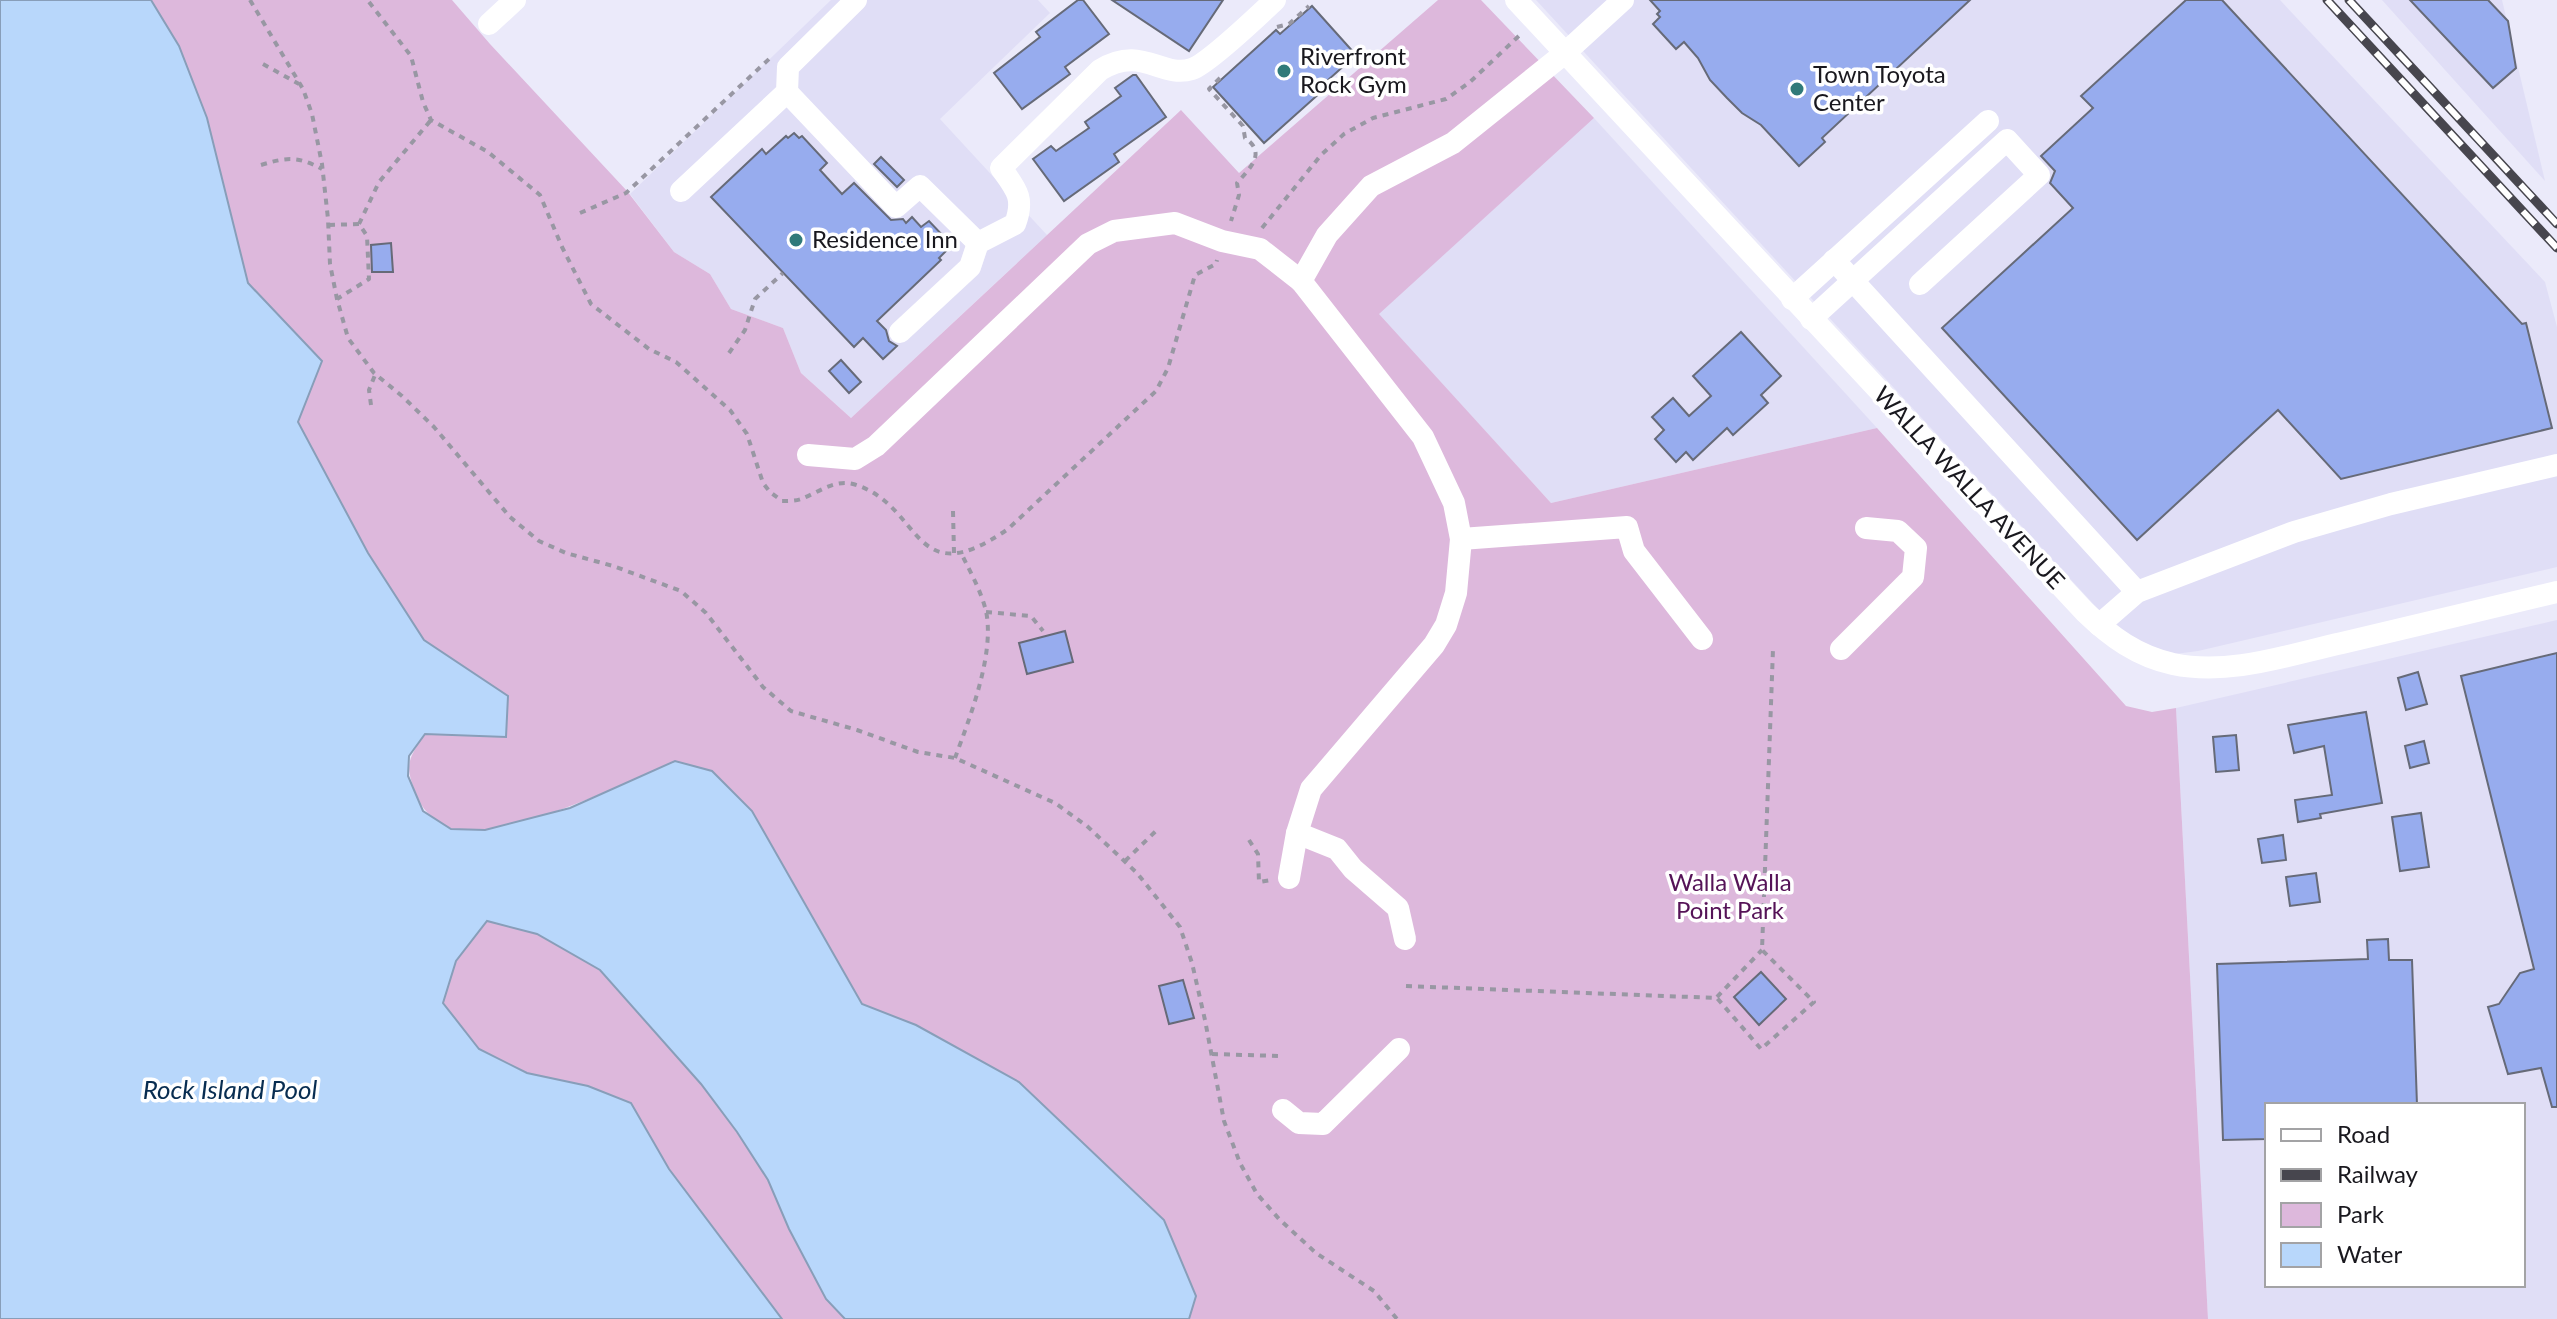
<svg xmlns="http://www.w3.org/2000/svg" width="2557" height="1319" viewBox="0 0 2557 1319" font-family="Lato,sans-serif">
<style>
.built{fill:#e0def6;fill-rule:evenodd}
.green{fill:#ddb8dc}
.water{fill:#b8d7fb;stroke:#889eb9;stroke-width:2}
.building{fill:#97acee;stroke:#666a78;stroke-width:2}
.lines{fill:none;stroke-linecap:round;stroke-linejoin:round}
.path{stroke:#9897a3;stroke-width:4;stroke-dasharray:6 6;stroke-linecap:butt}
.minor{stroke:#fff;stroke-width:22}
.rail-casing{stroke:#47464e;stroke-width:9}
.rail{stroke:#fff;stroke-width:6;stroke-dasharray:18;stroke-linecap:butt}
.poi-dot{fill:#307a7a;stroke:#fff;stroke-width:3}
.labels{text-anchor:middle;stroke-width:7;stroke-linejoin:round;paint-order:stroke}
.poi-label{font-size:24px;fill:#19181e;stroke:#fff;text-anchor:start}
.street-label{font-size:24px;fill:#19181e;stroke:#fff}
.park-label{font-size:24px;fill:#551357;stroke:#fff}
.water-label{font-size:26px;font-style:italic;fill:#082d51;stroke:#fff}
</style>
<rect width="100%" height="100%" fill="#ebeafa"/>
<g class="built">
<polygon points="831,0 1038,0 1050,13 940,119 1047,235 851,418 801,373 783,328 731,309 710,274 674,252 630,194"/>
<polygon points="1536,0 2280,0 2545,282 2557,327 2557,567 2198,651 2160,656 2134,648"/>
<polygon points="2382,0 2502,0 2545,181"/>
<polygon points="1594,118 1877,428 1551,503 1378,314"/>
<path d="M2557,620V1319H2208L2176,708ZM2267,1105H2523V1285H2267Z"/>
</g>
<g class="green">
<path d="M151,0H452L490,44L627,191L674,252L710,274L731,309L783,328L801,373L851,418L1181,110L1239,173L1438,0H1481L1594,118L1379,314L1551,503L1877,428L2126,706L2152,712L2176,708L2208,1319H1189L1196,1295L1164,1220L1019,1082L916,1025L862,1004L752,811L675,761C631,781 493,847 449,828C437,823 424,812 419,800C405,769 405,762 425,734L505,737L508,696L424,640L368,553L298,422L322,361L248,283L207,118L179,46Z"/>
<polygon points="487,921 537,934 600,970 701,1084 737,1133 768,1180 789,1229 826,1299 845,1319 782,1319 669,1169 631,1103 588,1086 527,1073 478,1049 443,1003 456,961"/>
</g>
<polygon class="water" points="0,0 151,0 179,46 207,118 248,283 322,361 298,422 368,553 424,640 508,696 506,737 425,734 409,756 408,776 423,811 451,829 485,830 570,808 675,761 712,771 752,811 862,1004 916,1025 1019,1082 1164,1220 1196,1296 1189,1319 845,1319 826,1299 789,1229 768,1180 737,1132 701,1084 600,970 537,934 487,921 456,961 443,1003 479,1049 527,1073 588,1086 631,1103 669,1169 782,1319 0,1319"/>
<g class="building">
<polygon points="1078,0 1083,0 1109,34 1065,67 1070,74 1022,109 994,73 1040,37 1036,32"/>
<polygon points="1112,0 1223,0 1189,51"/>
<polygon points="1650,0 1970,0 1822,138 1825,142 1799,166 1761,125 1742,113 1727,98 1710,80 1698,58 1684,42 1676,49 1653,24 1660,17 1657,14 1660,11"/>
<polygon points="2186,0 2222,0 2522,324 2526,323 2552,428 2341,479 2278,410 2137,540 1942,328 2073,208 2050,183 2055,171 2041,156 2093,108 2081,96"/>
<polygon points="2410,0 2488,0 2508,21 2516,68 2493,88"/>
<polygon points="1312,6 1356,55 1318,89 1321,92 1264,143 1213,87 1276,30 1280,34"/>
<polygon points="1133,75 1136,75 1166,117 1114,154 1119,162 1064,201 1033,159 1051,146 1056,151 1089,128 1085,122 1121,96 1115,88"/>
<polygon points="794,133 799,138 802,136 827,163 820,170 842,194 854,183 891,220 903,219 906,223 912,217 921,227 929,221 947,240 941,246 946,251 939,258 941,260 877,321 886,330 889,341 897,346 883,359 863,338 854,347 711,197 762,149 766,154 786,136 788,138"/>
<polygon points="881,157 904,180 897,187 874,164"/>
<polygon points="391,243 393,272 372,272 371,245"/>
<polygon points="1741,332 1781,376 1761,395 1768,403 1733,435 1727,428 1693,460 1686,452 1676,462 1655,439 1664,430 1652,417 1673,398 1689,416 1711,396 1693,376"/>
<polygon points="841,360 861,382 849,393 829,371"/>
<polygon points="1065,631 1073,662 1027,674 1019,643"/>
<polygon points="2557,653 2557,1107 2552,1107 2541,1068 2508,1074 2488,1007 2499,1004 2520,973 2534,969 2461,676"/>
<polygon points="2418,672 2427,704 2406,710 2398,678"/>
<polygon points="2366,712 2382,803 2320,814 2321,818 2298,822 2295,800 2332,795 2324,746 2294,753 2288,725"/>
<polygon points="2236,735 2239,770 2216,772 2213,737"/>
<polygon points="2424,741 2429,763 2410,768 2405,746"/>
<polygon points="2421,813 2429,867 2400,871 2392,817"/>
<polygon points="2283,835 2286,860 2262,863 2258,839"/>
<polygon points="2316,873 2320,902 2290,906 2286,877"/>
<polygon points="2388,939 2389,960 2412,960 2417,1105 2267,1105 2267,1139 2223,1140 2217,964 2368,959 2367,940"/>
<polygon points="1761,972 1786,999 1759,1025 1734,997"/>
<polygon points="1183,980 1194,1018 1169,1024 1159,986"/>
</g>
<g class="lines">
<g class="path">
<polyline points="250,0 303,89 312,114 322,164 328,219 330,264 337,299 348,338 374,373 402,396 434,427 510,517 539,541 566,553 613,566 681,591 706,613 763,687 791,711 857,730 918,752 955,758 1055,803 1087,826 1137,873 1180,927 1192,963 1205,1020 1224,1121 1240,1163 1257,1194 1279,1219 1316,1253 1374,1291 1397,1319"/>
<path d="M369,2L411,56L423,102L431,120L488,152L540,195L562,247L591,304L649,349L676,362L730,410L747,434L763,483L770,492L782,501C788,501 795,501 801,499C817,493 835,479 853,484C924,504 910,597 1008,529L1156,391L1168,368L1195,275L1216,264L1217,260"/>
<polyline points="1277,27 1289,24 1309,6"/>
<polyline points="263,64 299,84"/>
<path d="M1220,78L1209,89L1243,126L1245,138C1267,153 1250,168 1237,183L1239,195L1231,221"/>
<path d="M261,165C287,157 298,156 322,169"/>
<polyline points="580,213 626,193 769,59"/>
<polyline points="359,224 379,182 431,120"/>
<polyline points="329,225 359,224 367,236 369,279 337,299"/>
<polyline points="1262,228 1321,155 1344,134 1373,118 1446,99 1470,82 1522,33"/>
<polyline points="729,353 745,330 755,299 783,273"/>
<polyline points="371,405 369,390 375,375"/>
<polyline points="953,511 954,553"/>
<polyline points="986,612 1031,616 1043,631"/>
<path d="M955,758C970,717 995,654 986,611C981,591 970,571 961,553"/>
<polyline points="1249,840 1258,854 1259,882 1271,880"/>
<polyline points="1125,861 1158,829"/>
<polyline points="1406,986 1717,998 1761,1049 1814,1002 1762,950 1773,649"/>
<polyline points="1717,997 1762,950"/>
<polyline points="1212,1054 1280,1056"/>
</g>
<g class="minor">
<path d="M1516,0L2085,612C2111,637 2137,656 2173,664C2229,676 2288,655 2342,643C2414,626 2485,609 2557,592"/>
<polyline points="489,24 515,0"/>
<path d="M787,92L896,207L920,186L978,243L1015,224C1025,198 1016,189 1001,168L1100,70C1142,44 1161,79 1192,69C1209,63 1259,15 1275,0"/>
<polyline points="681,191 787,92 788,67 856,0"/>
<polyline points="1834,260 2137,592"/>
<polyline points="1301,281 1327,235 1371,186 1453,143 1565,53 1623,0"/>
<polyline points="1792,299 1988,121"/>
<polyline points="1811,319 2007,140 2039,175 1920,284"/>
<polyline points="900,332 970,267 978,243"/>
<polyline points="808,455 855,459 876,446 1088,244 1114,231 1175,223 1222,241 1260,249 1301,281 1423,437 1454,503 1461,539 1456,593 1446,625 1434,645 1311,789 1297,833 1289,878"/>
<polyline points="1461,539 1627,527 1634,551 1702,639"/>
<polyline points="2099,625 2137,592 2294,532 2391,504 2557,465"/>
<polyline points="1841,649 1913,577 1916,548 1898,531 1866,528"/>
<polyline points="1297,833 1337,849 1353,869 1398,908 1405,939"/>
<polyline points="1283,1110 1299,1123 1323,1124 1399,1049"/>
</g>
<g class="rail-casing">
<g id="rail">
<polyline points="2327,0 2557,248"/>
<polyline points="2349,0 2557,224"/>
</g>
</g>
<use href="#rail" class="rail"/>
</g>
<g class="poi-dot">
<circle cx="1284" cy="71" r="8"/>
<circle cx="1797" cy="89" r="8"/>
<circle cx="796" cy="240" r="8"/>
</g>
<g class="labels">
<g class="poi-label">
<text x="1300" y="65">Riverfront<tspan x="1300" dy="28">Rock Gym</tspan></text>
<text x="1813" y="83">Town Toyota<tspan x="1813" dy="28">Center</tspan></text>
<text x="812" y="248">Residence Inn</text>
</g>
<g class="street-label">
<text transform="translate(1969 488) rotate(47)" y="8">WALLA WALLA AVENUE</text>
</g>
<g class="park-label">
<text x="1730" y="891">Walla Walla<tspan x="1730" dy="28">Point Park</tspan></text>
</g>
<g class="water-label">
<text x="230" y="1099">Rock Island Pool</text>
</g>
</g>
<rect x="2265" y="1103" width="260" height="184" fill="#ffffff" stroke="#a3a3a5" stroke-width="2"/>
<rect x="2281" y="1129" width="40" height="12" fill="#ffffff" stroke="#a3a3a5" stroke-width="2"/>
<text x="2337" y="1143" font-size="24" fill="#19181e">Road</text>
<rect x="2281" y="1169" width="40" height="12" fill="#47464e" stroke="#a3a3a5" stroke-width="2"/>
<text x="2337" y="1183" font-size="24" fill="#19181e">Railway</text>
<rect x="2281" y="1203" width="40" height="24" fill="#ddb8dc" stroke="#a3a3a5" stroke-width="2"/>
<text x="2337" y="1223" font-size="24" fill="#19181e">Park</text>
<rect x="2281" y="1243" width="40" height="24" fill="#b8d7fb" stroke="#a3a3a5" stroke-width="2"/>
<text x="2337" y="1263" font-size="24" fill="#19181e">Water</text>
</svg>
